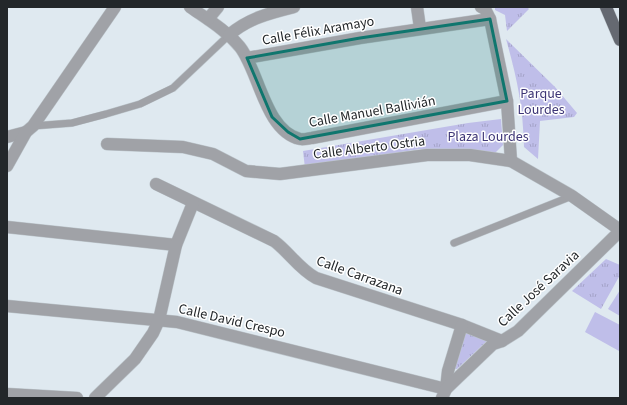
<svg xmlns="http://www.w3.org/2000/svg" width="627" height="405" viewBox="0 0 627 405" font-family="'Source Sans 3',sans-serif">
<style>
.park{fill:url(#park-tufts)}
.pitch{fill:#bfbee9}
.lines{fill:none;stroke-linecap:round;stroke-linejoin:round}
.lane-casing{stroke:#bdc6cc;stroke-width:8}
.street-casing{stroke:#bdc6cc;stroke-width:13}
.primary-casing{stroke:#bdc6cc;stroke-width:13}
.lane{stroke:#a0a2a7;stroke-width:7}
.street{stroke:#a0a2a7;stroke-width:12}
.primary{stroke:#656971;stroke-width:12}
.marked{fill:#0f766e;fill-opacity:0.2;stroke:#0f766e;stroke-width:3;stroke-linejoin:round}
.labels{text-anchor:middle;stroke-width:3;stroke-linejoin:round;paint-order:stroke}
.street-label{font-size:14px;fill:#23272a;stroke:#fff}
.park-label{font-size:14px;fill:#3d3576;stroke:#fff}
</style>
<defs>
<pattern id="park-tufts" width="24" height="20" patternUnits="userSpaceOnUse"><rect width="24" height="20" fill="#bfbee9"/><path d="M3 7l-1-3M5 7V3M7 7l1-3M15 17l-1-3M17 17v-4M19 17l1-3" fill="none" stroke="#a4a3c8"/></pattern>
</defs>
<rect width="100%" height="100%" fill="#dfe9f0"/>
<g class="park">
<polygon points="495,7 527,7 529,9 507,31 505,15 495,10"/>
<path d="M506,39L555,87L577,113L574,117L540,121L538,159L524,147C523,106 517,78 506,39Z"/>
<polygon points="501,119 503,145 495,153 477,150 420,149 305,168 303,151 468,123"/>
<polygon points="606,259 620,265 620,275 601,309 572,291"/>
<polygon points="464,332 488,340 457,369 454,369"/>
</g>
<g class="pitch">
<polygon points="620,290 620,316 608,309"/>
<polygon points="595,312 620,325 619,351 585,332"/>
</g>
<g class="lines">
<g class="lane-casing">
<g id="lane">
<polyline points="33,126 72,123 106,114 140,104 173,88 229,35"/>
<polyline points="454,243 572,196"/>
</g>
</g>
<g class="street-casing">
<g id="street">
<path d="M190,7C207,19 226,30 240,47C259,71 265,131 300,139C304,140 309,138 312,138L507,101"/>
<polyline points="417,7 420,28"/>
<polyline points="481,7 485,9 490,19 507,101 511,161"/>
<polyline points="208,19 218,7"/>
<path d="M229,35C249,18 270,13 294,7"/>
<polyline points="247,58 360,38 490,19"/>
<polyline points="7,137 26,132"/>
<polyline points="107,144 183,147 213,154 246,171 280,174 427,155 470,155 511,161 572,196 620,230"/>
<polyline points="7,166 26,132 33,126 115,7"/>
<path d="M156,184L274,241C289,252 299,269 316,278L462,325L502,341"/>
<polyline points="7,227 176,245"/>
<polyline points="7,306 177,322 446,389 448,371 462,325"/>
<polyline points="7,394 77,398"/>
<polyline points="95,398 135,359 153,333 159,320 176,245 193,203"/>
<polyline points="442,398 446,389 493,344 502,341 518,331 620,231"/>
</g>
</g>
<g class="primary-casing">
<polyline id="primary" points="606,7 620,40"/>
</g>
<use href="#lane" class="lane"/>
<use href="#street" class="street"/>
<use href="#primary" class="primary"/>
</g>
<path class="marked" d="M490,19L507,101L300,139L288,132L272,117L247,58L360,38Z"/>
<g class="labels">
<g class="street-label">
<text transform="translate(318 30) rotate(-10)" y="5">Calle Félix Aramayo</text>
<text transform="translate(372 111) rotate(-10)" y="5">Calle Manuel Ballivián</text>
<text transform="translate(369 147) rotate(-7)" y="5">Calle Alberto Ostria</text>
<text transform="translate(360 275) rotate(20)" y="5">Calle Carrazana</text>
<text transform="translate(538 288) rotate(-43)" y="5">Calle José Saravia</text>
<text transform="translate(232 320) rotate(13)" y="5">Calle David Crespo</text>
</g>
<g class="park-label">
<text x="541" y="98">Parque<tspan x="541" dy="16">Lourdes</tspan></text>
<text x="488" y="141">Plaza Lourdes</text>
</g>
</g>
<rect width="627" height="405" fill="none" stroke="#23272a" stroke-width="16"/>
</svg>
